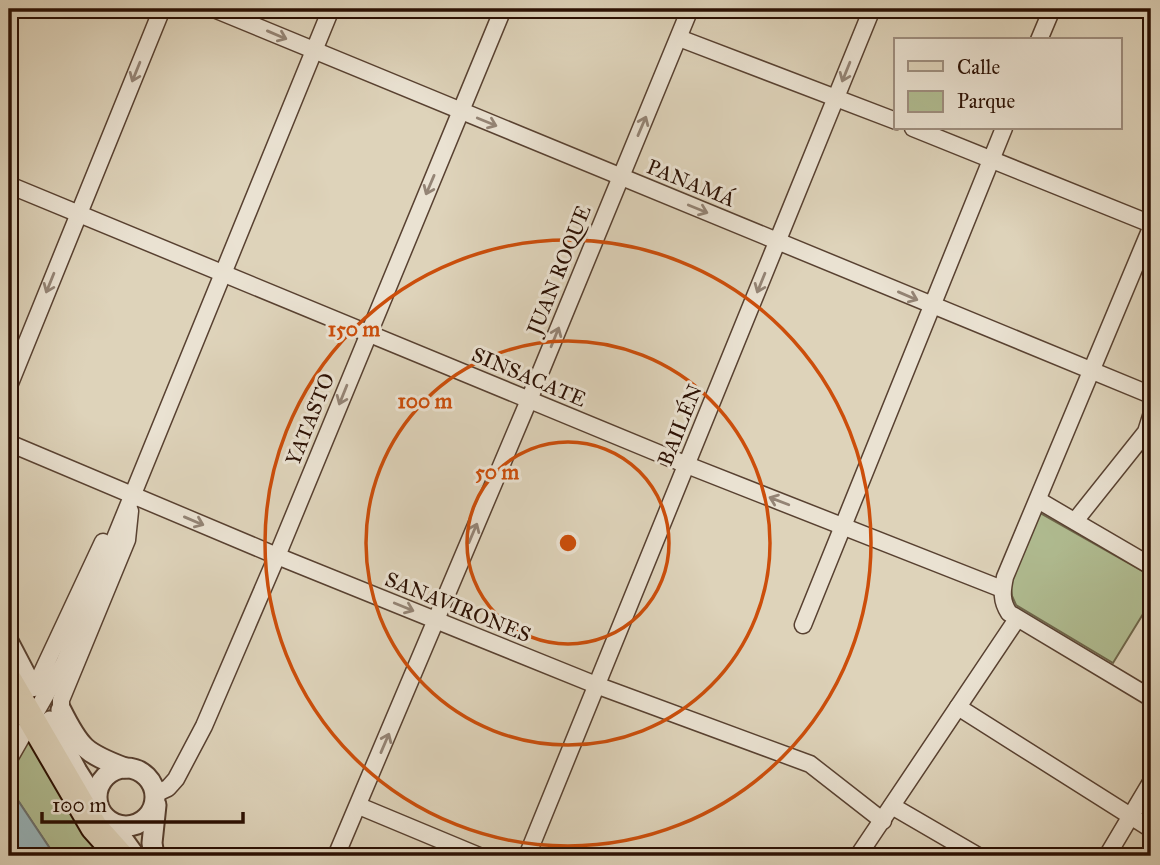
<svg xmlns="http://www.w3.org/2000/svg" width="1160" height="865" viewBox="0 0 1160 865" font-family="'IM FELL Great Primer',serif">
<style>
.green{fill:#b0bc91;stroke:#6e664a;stroke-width:2}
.water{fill:#98b5bb;stroke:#6c7371;stroke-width:2}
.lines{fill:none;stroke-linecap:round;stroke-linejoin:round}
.minor-casing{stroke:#584131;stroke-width:19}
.tertiary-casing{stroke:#584131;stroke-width:23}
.primary-casing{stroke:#2b1003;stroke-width:30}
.minor{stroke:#eae2d2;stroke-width:16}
.tertiary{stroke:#eae2d2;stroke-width:19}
.primary{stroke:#ded3ba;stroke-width:26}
.oneway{stroke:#948475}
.ring{fill:none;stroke:#cc4e0b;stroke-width:3.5}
.labels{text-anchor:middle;stroke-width:6;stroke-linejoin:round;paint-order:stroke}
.street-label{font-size:21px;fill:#2b1003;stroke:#eae2d2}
.centre{fill:#cc4e0b;stroke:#eae2d2;stroke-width:3.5}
.ring-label{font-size:21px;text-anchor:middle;font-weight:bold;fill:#cc4e0b;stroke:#eae2d2;stroke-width:6;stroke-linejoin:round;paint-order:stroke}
</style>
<rect width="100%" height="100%" fill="#ded3ba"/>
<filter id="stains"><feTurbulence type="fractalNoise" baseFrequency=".00286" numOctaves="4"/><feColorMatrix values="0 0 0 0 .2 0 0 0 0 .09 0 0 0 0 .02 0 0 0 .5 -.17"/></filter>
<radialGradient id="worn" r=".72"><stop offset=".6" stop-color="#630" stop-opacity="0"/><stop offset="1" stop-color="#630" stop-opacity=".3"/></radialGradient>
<g class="green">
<polygon points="1040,513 1151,576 1151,601 1113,663 1016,605 1012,596 1010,582"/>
<polygon points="9,682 120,856 55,856 9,787"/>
</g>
<polygon class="water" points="9,787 55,856 9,856"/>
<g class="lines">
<g class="minor-casing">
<g id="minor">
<polyline points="214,9 1151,395"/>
<polyline points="679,38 896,121"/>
<polyline points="1039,40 1052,9"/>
<polyline points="913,128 1151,224"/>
<polyline points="9,185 687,465 1002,589"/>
<path d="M1151,228L1005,577C1002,591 1001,601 1009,613L1151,698"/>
<polyline points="9,386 162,9"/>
<polyline points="9,443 277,556 596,685 810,764 883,821"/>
<polyline points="1038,500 1151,566"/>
<polyline points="1075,521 1146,432 1151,416"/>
<polyline points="803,625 1004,128"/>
<polyline points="32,687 38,681 103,542"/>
<polyline points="958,707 1151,829"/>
<polyline points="61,710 61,700 127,540 130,511"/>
<polyline points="9,759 64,663 331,9"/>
<polyline points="155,794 168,788 176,779 204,726 277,556 503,9"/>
<polyline points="359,806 479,856"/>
<polyline points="892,806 978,856"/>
<polyline points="336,856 529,400 690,9"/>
<polyline points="527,856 872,9"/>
<polyline points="858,856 1017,619"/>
<polyline points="1107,856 1151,782"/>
</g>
</g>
<g class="tertiary-casing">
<g id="tertiary">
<polyline points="9,643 32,687"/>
<path d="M61,710C80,748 85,753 125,768"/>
<polyline points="50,721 77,771 96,801"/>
<circle cx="126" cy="797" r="29"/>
<polyline points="112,824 135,856"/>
<polyline points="154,856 152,843 156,805"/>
</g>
</g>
<g class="primary-casing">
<polyline id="primary" points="9,681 94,827 120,856"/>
</g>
<use href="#minor" class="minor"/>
<use href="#tertiary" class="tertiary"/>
<use href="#primary" class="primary"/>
</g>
<defs><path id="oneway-shaft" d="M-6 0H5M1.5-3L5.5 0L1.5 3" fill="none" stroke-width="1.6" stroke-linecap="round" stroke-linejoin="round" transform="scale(1.75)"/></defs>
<g class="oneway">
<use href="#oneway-shaft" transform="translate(277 35) rotate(23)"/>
<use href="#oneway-shaft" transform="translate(136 72) rotate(112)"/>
<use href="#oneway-shaft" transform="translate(846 72) rotate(112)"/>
<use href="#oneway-shaft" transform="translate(487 122) rotate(22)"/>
<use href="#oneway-shaft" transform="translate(642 126) rotate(-67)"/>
<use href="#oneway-shaft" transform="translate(430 185) rotate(113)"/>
<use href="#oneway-shaft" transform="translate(698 209) rotate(22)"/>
<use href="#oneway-shaft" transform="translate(50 283) rotate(112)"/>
<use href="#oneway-shaft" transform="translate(761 283) rotate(112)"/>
<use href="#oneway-shaft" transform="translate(908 296) rotate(23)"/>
<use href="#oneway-shaft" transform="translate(555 337) rotate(-68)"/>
<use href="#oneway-shaft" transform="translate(343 395) rotate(112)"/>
<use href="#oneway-shaft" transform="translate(779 501) rotate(-159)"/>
<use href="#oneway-shaft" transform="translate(194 521) rotate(23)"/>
<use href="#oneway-shaft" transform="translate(473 533) rotate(-67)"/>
<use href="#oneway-shaft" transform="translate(404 607) rotate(22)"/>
<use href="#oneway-shaft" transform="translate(385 743) rotate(-67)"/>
</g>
<g class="ring">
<circle cx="568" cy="543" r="101"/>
<circle cx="568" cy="543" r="202"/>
<circle cx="568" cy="543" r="303"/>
</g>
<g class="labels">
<g class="street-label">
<text transform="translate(691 183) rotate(22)" y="7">PANAMÁ</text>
<text transform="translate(559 270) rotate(-68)" y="7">JUAN ROQUE</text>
<text transform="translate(529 377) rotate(23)" y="7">SINSACATE</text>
<text transform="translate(310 419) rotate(-68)" y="7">YATASTO</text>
<text transform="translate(680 425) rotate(-68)" y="7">BAILÉN</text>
<text transform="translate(458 607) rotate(22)" y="7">SANAVIRONES</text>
</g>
</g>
<circle cx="568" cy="543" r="10" class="centre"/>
<g class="ring-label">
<text x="354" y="336">150 m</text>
<text x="425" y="408">100 m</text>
<text x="497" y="479">50 m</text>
</g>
<rect width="1160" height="865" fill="none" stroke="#ded3ba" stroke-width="35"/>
<rect x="10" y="10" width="1139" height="844" fill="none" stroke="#2b1003" stroke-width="3.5"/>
<rect x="18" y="18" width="1125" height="830" fill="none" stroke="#2b1003" stroke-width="2"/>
<rect x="894" y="38" width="228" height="91" fill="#eae2d2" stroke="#9e8e7f" stroke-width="2"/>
<rect x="908" y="61" width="35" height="10" fill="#ded3ba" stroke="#9e8e7f" stroke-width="2"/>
<text x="957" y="74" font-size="21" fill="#2b1003">Calle</text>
<rect x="908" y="91" width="35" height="21" fill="#b0bc91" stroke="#9e8e7f" stroke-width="2"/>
<text x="957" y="108" font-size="21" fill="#2b1003">Parque</text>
<path d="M42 812v10h201v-10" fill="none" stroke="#2b1003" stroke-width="3.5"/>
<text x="52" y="812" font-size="21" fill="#2b1003" stroke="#eae2d2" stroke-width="5" paint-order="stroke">100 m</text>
<rect width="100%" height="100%" filter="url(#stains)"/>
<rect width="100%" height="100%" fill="url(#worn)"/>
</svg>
